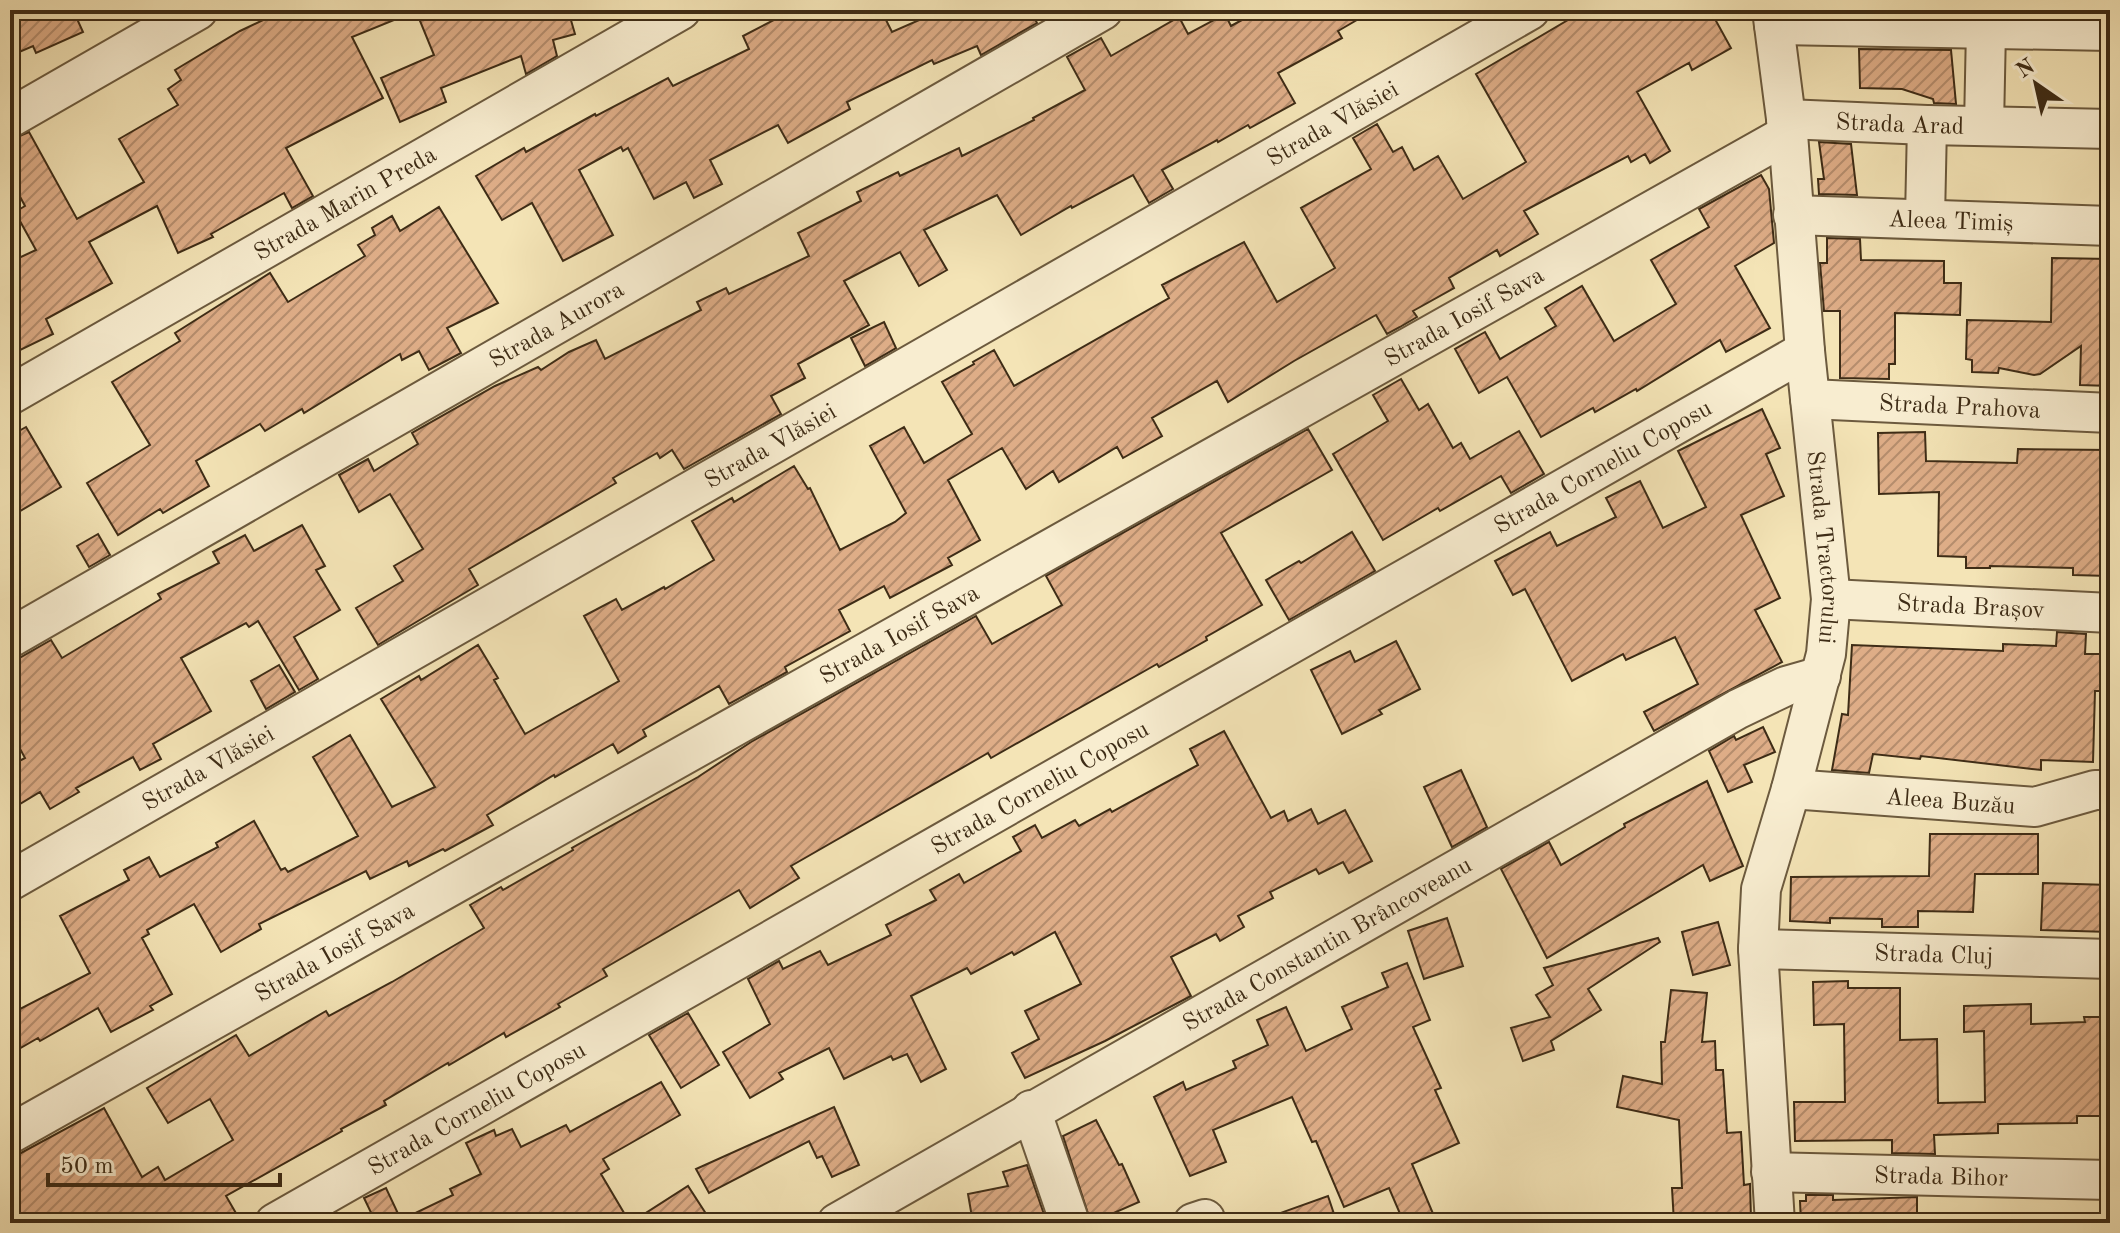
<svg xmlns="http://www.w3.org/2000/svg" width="2120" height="1233" viewBox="0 0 2120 1233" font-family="'Old Standard TT',serif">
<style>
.building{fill:url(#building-hatch);stroke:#3e2c16;stroke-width:2}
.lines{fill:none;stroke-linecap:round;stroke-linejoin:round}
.street-casing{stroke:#6c5a3e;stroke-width:42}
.street{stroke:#f8edd0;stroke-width:38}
.labels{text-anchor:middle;stroke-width:8;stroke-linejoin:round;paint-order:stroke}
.street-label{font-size:24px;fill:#3e2c16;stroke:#f8edd0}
</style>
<defs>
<pattern id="building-hatch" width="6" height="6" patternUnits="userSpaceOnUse" patternTransform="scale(2)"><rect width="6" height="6" fill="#dead87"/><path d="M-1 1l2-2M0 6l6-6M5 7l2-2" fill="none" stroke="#b58d6d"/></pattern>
</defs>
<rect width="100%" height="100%" fill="#f4e4b6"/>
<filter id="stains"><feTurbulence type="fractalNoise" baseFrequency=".0025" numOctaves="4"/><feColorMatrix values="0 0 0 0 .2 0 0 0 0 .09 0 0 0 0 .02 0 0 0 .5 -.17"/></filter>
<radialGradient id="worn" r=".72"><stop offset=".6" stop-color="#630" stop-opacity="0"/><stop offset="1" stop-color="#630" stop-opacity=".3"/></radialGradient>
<g class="building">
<polygon points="10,10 73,10 83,32 36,53 33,46 10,56"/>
<polygon points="284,10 568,10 575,34 553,40 557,56 526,74 521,56 441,88 446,102 400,122 381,78 434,55 416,11 352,37 383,98 286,148 313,196 292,208 284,193 211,234 213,237 178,253 157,206 89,242 112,283 46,319 53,334 10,355 10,262 36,250 15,212 25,206 10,178 10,140 29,132 77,219 144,182 119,139 178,105 168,89 181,80 175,70 240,31"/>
<polygon points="793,10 881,10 892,32 942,10 1031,10 1037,23 981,55 977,46 934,64 932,60 847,102 850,109 788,143 778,125 710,160 722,184 694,198 686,182 654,199 628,148 623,151 621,147 579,170 613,235 563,261 532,203 502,220 476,176 524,148 526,152 595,114 596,116 668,78 673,86 749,49 743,36"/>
<polygon points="1260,10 1374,10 1338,31 1342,38 1278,73 1295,103 1250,128 1248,125 1218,142 1217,140 1162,170 1173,189 1149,203 1133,175 1072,208 1071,206 1021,235 997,195 924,230 947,270 919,286 900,252 844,281 869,325 798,364 805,378 771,396 781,414 684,469 672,450 660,458 657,453 613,478 616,483 469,569 478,585 378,645 356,608 403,581 394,566 423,549 390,494 359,512 339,475 368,459 374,471 418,444 412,433 495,386 538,367 541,370 569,352 596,340 605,359 701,310 697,302 726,288 729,294 809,256 798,233 861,201 857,192 898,172 900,176 959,148 962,156 1034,120 1033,118 1085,90 1067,57 1101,38 1111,56 1179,17 1188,34 1225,14 1231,26"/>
<polygon points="1585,10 1710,10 1731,48 1692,70 1689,63 1637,92 1670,151 1650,163 1645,154 1631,162 1628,156 1524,211 1538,234 1500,256 1497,250 1449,278 1454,288 1413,311 1417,317 1400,327 1387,334 1376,315 1294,361 1228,402 1217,381 1152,418 1162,436 1123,458 1117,447 1059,482 1053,471 1026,489 1002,448 948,480 980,540 948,558 952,565 890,598 884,586 839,610 850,631 785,667 787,672 729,704 719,686 643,730 646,736 618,753 613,744 555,777 554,775 487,815 493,825 445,851 443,849 409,866 407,861 370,879 366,871 259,924 261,929 221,952 194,904 147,930 149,934 142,938 172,994 150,1006 153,1010 111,1032 98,1008 40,1041 38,1038 10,1054 10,1014 90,973 60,916 129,880 124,870 149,857 160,877 218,847 216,843 254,821 281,870 285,868 288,872 358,836 313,757 350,735 392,807 435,787 381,699 419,676 421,680 478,645 498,678 494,680 525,734 619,681 584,616 616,599 622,610 664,587 665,589 714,560 692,521 732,498 734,502 794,466 808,489 810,488 840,550 895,522 906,513 870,446 904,427 924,463 972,434 942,382 974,364 973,362 994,350 1014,386 1169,298 1162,285 1244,242 1277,302 1335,268 1301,208 1371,169 1353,138 1377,124 1393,152 1402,147 1414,170 1438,156 1463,199 1526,162 1476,74"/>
<polygon points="1859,49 1951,50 1956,104 1934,103 1933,99 1902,89 1860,88"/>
<polygon points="1819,142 1851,144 1857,195 1819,194 1818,179 1824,179"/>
<polygon points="1761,175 1769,189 1774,243 1735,266 1770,328 1726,352 1720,340 1637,391 1636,389 1595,412 1593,408 1541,437 1507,377 1479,393 1455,349 1485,332 1500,359 1556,326 1545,308 1582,286 1614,341 1676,304 1651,260 1709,227 1699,209"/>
<polygon points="439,207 498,303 447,328 461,353 429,370 419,351 402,360 400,354 304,413 302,409 265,431 260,424 196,461 209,486 163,513 160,509 118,535 87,483 150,445 112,382 180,341 175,333 270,273 288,302 365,256 358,245 375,235 372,228 392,216 400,231"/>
<polygon points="1827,238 1860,239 1861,260 1944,261 1944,283 1961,283 1960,315 1895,313 1895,364 1889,364 1889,379 1840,378 1840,311 1824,311 1820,263 1827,263"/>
<polygon points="2052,258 2110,259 2110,386 2080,385 2081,346 2040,374 2034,375 1999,368 1998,373 1972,372 1972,360 1966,359 1967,320 2051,322"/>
<polygon points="884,322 896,348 865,366 851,338"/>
<polygon points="1401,379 1419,410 1428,404 1453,448 1461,443 1470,459 1519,431 1544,474 1511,493 1501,476 1440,511 1438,508 1383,540 1333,454 1388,421 1373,395"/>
<polygon points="1762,409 1780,448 1766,454 1784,496 1741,515 1780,598 1755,610 1782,662 1654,731 1644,712 1698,684 1675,637 1626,660 1623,654 1572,681 1525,589 1513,595 1495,561 1550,532 1557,546 1616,517 1606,498 1640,481 1663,528 1706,507 1678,451"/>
<polygon points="26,427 61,487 10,517 10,436"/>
<polygon points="1308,429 1332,470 1221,533 1262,605 1206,637 1207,640 1159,667 1157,664 991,758 988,753 791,866 799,878 750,908 739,890 603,969 607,976 558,1004 560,1007 506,1037 504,1033 449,1065 448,1063 384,1101 386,1105 341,1129 342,1131 226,1196 237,1215 224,1223 10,1223 10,1156 21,1153 104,1108 142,1177 158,1167 165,1180 233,1140 210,1099 168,1123 147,1088 236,1035 249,1056 326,1011 329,1016 392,982 484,928 470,905 501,887 503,890 573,850 572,848 698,777 751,742 976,616 992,644 1062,605 1046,576"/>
<polygon points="1925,432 1926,461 2017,463 2018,449 2110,450 2109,576 2073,575 2073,568 1990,566 1990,568 1966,568 1966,557 1938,556 1939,492 1879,494 1878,433"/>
<polygon points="302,525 325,566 316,570 340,610 294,637 318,679 299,690 258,621 249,627 246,623 181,658 211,711 153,744 161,759 140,770 133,757 76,788 79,792 50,809 40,792 10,810 10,766 25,758 10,730 10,660 21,657 51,640 62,658 161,599 158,594 219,563 213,552 245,535 254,551"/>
<polygon points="1352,532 1375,571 1289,620 1266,580 1299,561 1301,563"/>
<polygon points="98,534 110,555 89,567 77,546"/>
<polygon points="2057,632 2086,634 2085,654 2110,654 2110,691 2095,691 2093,762 2041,760 2041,770 1921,756 1920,759 1873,754 1869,773 1832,770 1842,714 1848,715 1852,645 2003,651 2003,644 2056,646"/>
<polygon points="1396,641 1420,689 1379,710 1382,714 1342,734 1311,670 1350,651 1355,662"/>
<polygon points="279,665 295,692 266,709 251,681"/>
<polygon points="1763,727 1775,752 1744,765 1752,782 1728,792 1709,751 1734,736 1736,740"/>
<polygon points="1224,731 1271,818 1284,811 1288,821 1311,809 1318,824 1345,810 1372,861 1349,873 1343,862 1319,874 1316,869 1270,892 1273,898 1238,916 1244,927 1220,941 1216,934 1171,957 1191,996 1105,1041 1025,1078 1012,1053 1039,1039 1025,1011 1081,984 1055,932 1014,955 1012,952 971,974 967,968 911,996 946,1069 921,1082 907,1054 893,1060 891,1056 844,1079 829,1048 779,1073 783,1079 750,1098 723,1052 770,1024 748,979 779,961 783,969 820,951 828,965 891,935 886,925 936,900 930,890 959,874 964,883 1021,851 1013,837 1035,825 1042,838 1075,820 1079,826 1110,809 1112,812 1198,765 1190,749"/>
<polygon points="1461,770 1487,827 1452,847 1424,787"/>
<polygon points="1707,781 1743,866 1710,881 1703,865 1547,958 1501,869 1549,842 1561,865 1625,827 1624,824"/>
<polygon points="1930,834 2038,834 2038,874 1975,874 1973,912 1918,911 1918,927 1882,927 1882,919 1830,918 1830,923 1790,921 1791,877 1929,876"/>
<polygon points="2043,883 2110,885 2110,932 2041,930"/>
<polygon points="1447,918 1463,966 1424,979 1408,931"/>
<polygon points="1718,922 1730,965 1693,975 1682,932"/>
<polygon points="1658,938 1660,942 1588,989 1601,1010 1551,1041 1554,1050 1523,1061 1511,1028 1550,1017 1536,995 1553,985 1544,968"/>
<polygon points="1407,963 1430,1020 1413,1027 1441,1088 1435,1090 1459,1143 1412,1164 1437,1223 1404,1223 1389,1188 1344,1207 1316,1141 1312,1142 1292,1097 1213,1130 1226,1162 1190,1176 1154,1097 1183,1082 1186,1090 1236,1068 1233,1061 1268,1045 1257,1020 1286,1007 1306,1051 1352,1029 1342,1007 1388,987 1382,973"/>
<polygon points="1848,981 1848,988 1900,988 1900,1040 1937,1039 1938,1103 1985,1102 1984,1031 1964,1032 1964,1006 2031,1004 2031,1024 2085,1022 2084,1017 2110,1017 2110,1116 2077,1116 2077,1123 1998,1124 1998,1133 1934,1135 1935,1154 1892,1153 1892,1140 1795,1141 1794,1102 1845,1102 1844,1024 1814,1025 1813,982"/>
<polygon points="1671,990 1707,993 1702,1042 1715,1041 1716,1070 1723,1070 1727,1133 1741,1132 1744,1185 1750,1184 1751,1219 1674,1223 1672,1188 1682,1188 1679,1120 1617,1107 1623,1076 1662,1084 1661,1042 1665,1042"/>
<polygon points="688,1013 719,1065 681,1088 649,1035"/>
<polygon points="661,1082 680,1115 603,1159 609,1169 601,1174 630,1223 688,1186 712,1223 376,1223 364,1198 386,1188 401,1220 453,1195 450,1189 481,1174 466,1143 494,1130 496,1136 512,1129 521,1147 566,1125 570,1132"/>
<polygon points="834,1107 859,1165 832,1177 822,1156 817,1158 809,1141 709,1193 696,1169"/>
<polygon points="1096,1120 1119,1165 1122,1164 1139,1202 1091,1223 1063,1136"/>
<polygon points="1027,1165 1047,1223 973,1223 968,1194 1008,1186 1003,1172"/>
<polygon points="1806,1195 1833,1195 1833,1200 1917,1197 1917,1223 1801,1223 1800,1201 1806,1201"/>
<polygon points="1328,1196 1337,1223 1262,1223 1261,1220"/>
</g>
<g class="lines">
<g class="street-casing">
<g id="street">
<path id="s1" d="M1772,10L1788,134L1805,351L1831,599L1826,654L1791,789L1761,889L1758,949L1775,1223"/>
<polyline points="1774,25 2110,31"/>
<polyline points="10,118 198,10"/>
<path id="s2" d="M1786,119L1927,125L2110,129"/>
<polyline points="1984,126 1986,29"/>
<path id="s3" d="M1793,215L2110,226"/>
<polyline points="1925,218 1927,125"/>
<path id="s4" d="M10,395L681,10"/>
<path id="s5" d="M1810,399L2110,413"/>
<path id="s6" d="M1831,599L2110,613"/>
<path id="s7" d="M10,638L1103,10"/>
<path id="s8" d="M1791,789L2035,807L2095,790H2110"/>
<path id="s9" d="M10,881L1530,10"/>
<path id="s10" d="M1758,949L2110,959"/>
<polyline points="1031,1110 1070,1223"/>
<path id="s11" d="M10,1134L1788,134"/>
<path id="s12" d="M1771,1172L2110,1180"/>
<path id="s13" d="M275,1223L1805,351"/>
<path id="s14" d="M837,1223L1738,709L1786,686L1821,676"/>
<polyline points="1193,1223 1205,1219"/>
</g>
</g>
<use href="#street" class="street"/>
</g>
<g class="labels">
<g class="street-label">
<text dy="8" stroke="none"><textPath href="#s9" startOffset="1524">Strada Vlăsiei</textPath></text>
<text dy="8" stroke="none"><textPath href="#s2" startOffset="114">Strada Arad</textPath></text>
<text dy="8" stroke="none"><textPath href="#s4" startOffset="386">Strada Marin Preda</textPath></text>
<text dy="8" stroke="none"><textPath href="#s3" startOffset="158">Aleea Timiș</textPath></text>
<text dy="8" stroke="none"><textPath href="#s11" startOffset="1668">Strada Iosif Sava</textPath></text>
<text dy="8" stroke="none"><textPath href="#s7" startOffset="630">Strada Aurora</textPath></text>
<text dy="8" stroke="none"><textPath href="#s5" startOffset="150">Strada Prahova</textPath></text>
<text dy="8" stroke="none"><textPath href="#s9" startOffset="876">Strada Vlăsiei</textPath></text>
<text dy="8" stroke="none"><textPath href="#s13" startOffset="1528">Strada Corneliu Coposu</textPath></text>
<text dy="8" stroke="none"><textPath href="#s1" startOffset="540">Strada Tractorului</textPath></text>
<text dy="8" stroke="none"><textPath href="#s6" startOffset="140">Strada Brașov</textPath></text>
<text dy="8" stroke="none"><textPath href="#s11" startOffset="1020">Strada Iosif Sava</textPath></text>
<text dy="8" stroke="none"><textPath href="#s9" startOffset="228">Strada Vlăsiei</textPath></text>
<text dy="8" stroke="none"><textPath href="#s13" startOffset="880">Strada Corneliu Coposu</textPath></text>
<text dy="8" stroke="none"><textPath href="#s8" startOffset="160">Aleea Buzău</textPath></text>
<text dy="8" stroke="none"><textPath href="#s14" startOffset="564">Strada Constantin Brâncoveanu</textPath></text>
<text dy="8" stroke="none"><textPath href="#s11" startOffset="372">Strada Iosif Sava</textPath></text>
<text dy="8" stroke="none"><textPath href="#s10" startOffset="176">Strada Cluj</textPath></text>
<text dy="8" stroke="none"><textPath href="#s13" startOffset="232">Strada Corneliu Coposu</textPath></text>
<text dy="8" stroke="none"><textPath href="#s12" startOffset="170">Strada Bihor</textPath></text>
</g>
</g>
<rect width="2120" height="1233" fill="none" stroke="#f4e4b6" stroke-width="40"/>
<rect x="12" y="12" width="2096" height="1209" fill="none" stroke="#3e2c16" stroke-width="4"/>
<rect x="20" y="20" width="2080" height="1193" fill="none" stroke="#3e2c16" stroke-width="2"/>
<g transform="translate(2036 84) rotate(326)" stroke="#f8edd0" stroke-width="6" paint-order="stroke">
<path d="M0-6L14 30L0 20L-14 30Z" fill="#3e2c16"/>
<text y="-12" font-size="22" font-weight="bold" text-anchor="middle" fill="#3e2c16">N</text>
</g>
<path d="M48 1173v12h232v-12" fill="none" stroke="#3e2c16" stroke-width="4"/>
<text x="60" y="1173" font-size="24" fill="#3e2c16" stroke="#f8edd0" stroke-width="6" paint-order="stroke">50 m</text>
<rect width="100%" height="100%" filter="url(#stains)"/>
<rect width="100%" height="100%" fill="url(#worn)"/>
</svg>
